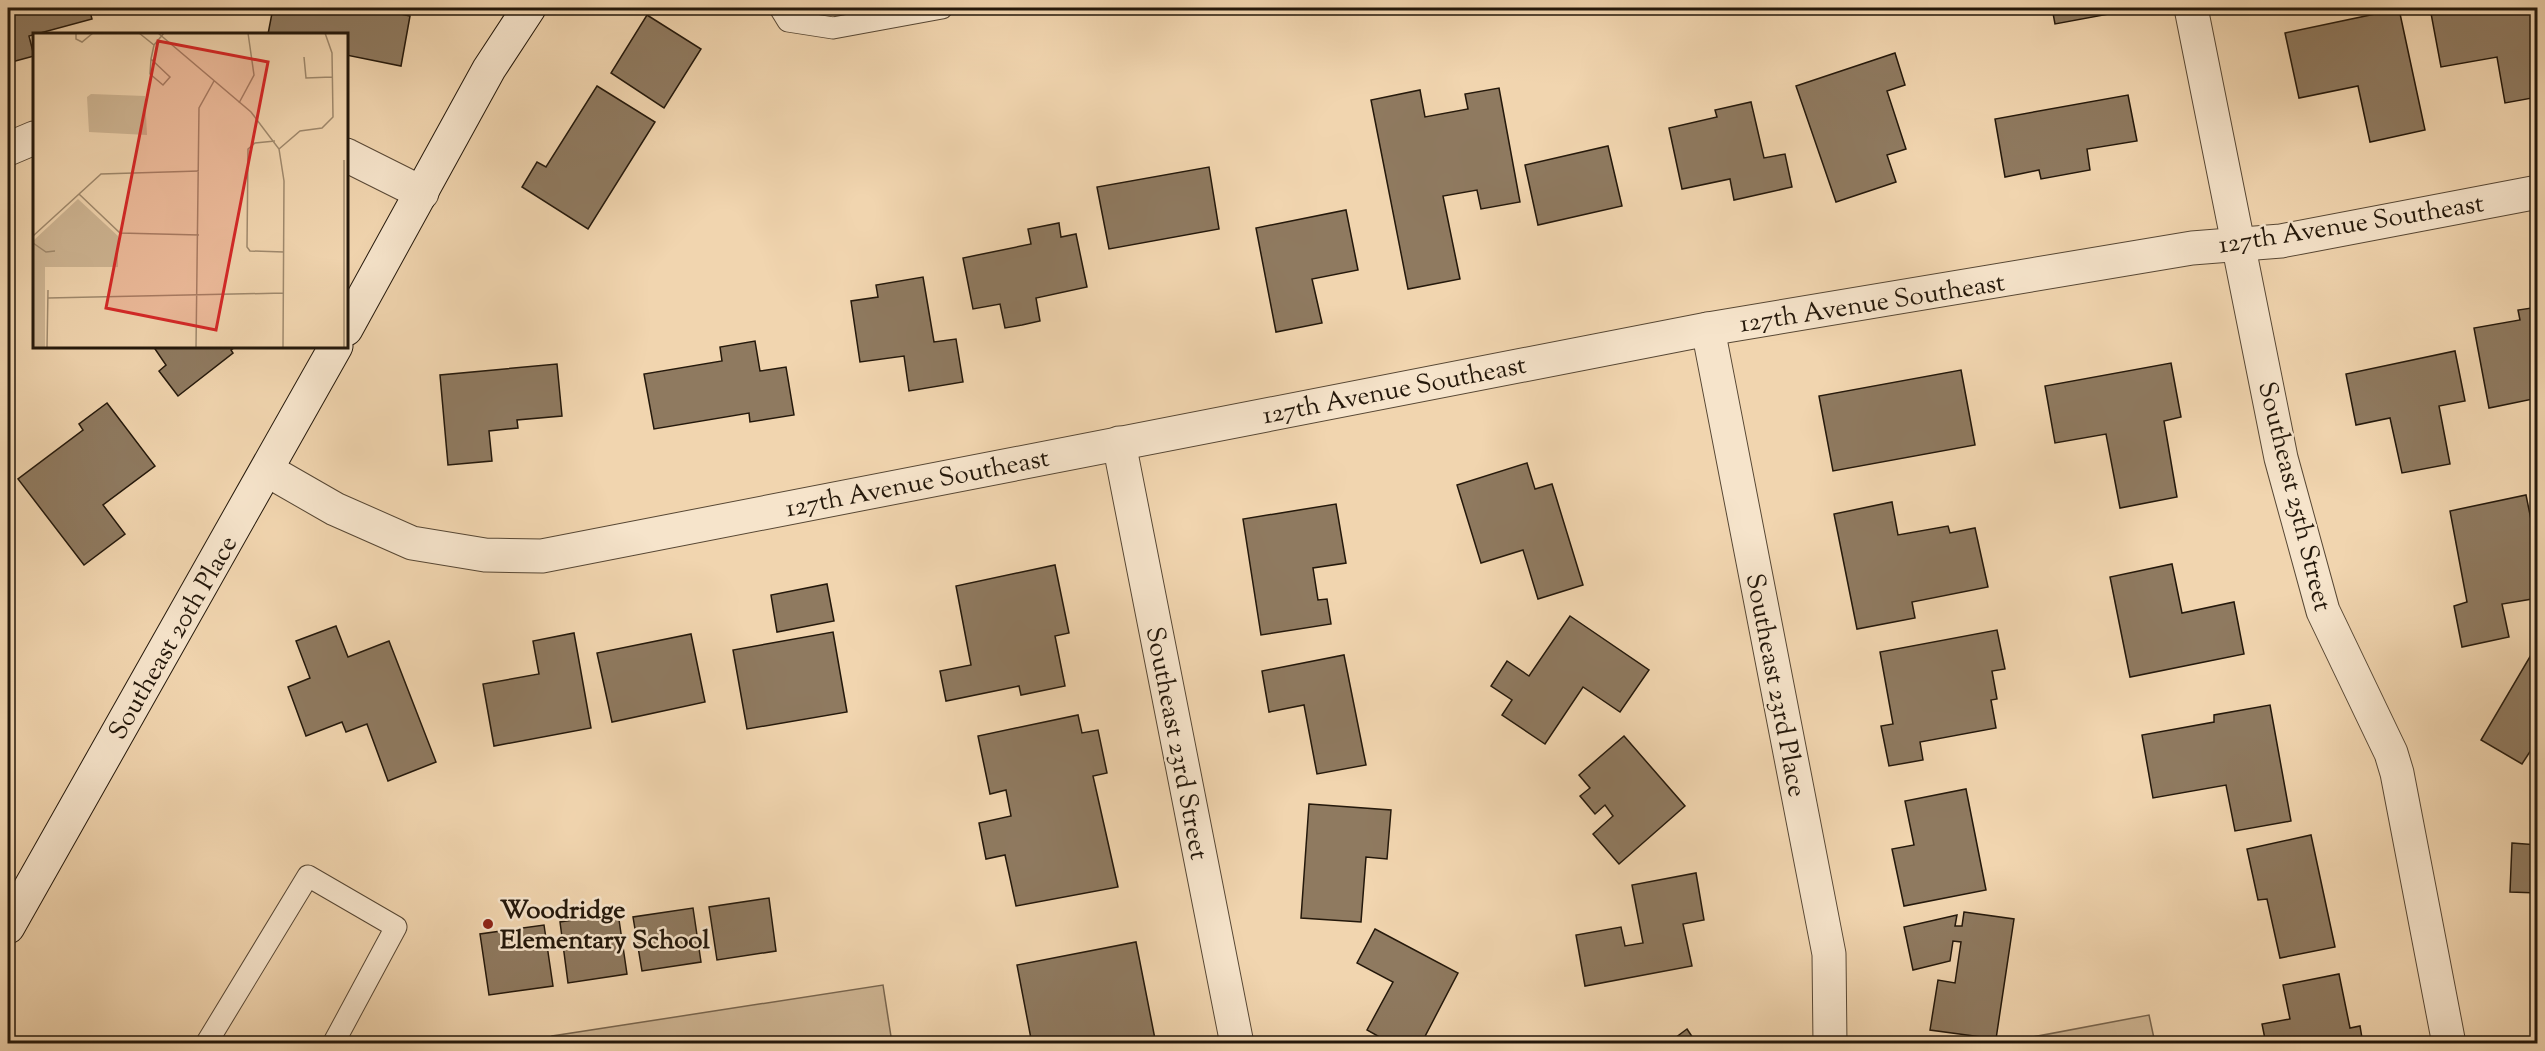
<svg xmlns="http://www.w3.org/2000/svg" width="2545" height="1051" viewBox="0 0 2545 1051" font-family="'Sorts Mill Goudy',serif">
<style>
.green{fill:#ceb593;stroke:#79664f;stroke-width:1.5}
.building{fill:#8f7a60;stroke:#24180b;stroke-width:1.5}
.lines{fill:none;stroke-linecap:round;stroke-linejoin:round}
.lane-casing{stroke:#574734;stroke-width:23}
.street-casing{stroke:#574734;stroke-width:35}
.secondary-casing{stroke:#24180b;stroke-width:35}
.path{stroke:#24180b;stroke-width:4;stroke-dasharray:4.5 3;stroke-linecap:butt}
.lane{stroke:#f6e4cb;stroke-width:21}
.street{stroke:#f6e4cb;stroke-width:33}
.secondary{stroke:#f6e4cb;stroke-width:33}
.poi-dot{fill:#8f2418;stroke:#f6e4cb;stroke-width:2}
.labels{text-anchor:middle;stroke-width:5;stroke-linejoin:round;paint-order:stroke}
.street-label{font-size:26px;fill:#24180b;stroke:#f6e4cb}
.poi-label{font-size:26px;font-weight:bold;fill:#24180b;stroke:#f6e4cb;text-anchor:start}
.inset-road{fill:none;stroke:#9f896d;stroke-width:1.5}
.view{fill:#d62828;fill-opacity:0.15;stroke:#d62828;stroke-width:3}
.inset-edge{fill:none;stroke:#24180b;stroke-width:3}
</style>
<rect width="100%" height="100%" fill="#f1d5af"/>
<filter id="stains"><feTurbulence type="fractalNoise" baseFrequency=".00333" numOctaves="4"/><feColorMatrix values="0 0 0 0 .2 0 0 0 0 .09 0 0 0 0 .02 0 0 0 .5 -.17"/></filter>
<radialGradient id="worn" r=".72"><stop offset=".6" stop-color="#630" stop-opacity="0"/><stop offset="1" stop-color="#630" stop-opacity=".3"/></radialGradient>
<g class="green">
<polygon points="883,985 892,1043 546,1043 552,1036"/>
<polygon points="2149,1015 2155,1043 2001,1043"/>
</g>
<g class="building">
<polygon points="8,8 89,8 92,19 29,36 34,56 8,63"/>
<polygon points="273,8 373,8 410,16 401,66 346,55 346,34 268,34"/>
<polygon points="2052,8 2107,8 2109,14 2055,24"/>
<polygon points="2430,8 2537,8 2538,97 2505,103 2497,57 2441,67"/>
<polygon points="2399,9 2425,130 2370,142 2358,86 2299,98 2285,33"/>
<polygon points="647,15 701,49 664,108 611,73"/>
<polygon points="1895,53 1905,85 1887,91 1906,149 1887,155 1896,182 1836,202 1796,86"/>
<polygon points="597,86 655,122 588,229 522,187 537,162 546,167"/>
<polygon points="1499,88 1520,202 1481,209 1477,190 1443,196 1460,279 1408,289 1371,100 1420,90 1425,117 1468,109 1465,94"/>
<polygon points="2128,95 2137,141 2087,149 2090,170 2041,179 2039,170 2005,177 1995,119"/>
<polygon points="1751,102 1764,158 1785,154 1792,187 1734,200 1730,179 1682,189 1669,128 1717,117 1715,110"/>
<polygon points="1608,146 1622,206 1538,225 1525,165"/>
<polygon points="1209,167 1219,229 1109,249 1097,187"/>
<polygon points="1346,210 1358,270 1312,279 1322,323 1276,332 1256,228"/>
<polygon points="1059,223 1061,237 1076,234 1087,287 1036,298 1040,321 1022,325 1005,328 1000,304 973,309 963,258 1031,244 1028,229"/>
<polygon points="923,277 934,342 956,339 963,382 909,391 904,356 860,362 851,301 878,297 876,285"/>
<polygon points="2538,307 2538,398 2489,408 2474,328 2520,320 2518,310"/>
<polygon points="755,341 760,371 786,367 794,415 750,422 749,413 654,429 644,374 722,361 720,347"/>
<polygon points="153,346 237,346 231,350 233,353 178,396 159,371 166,365"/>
<polygon points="2455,351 2465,401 2439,406 2450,464 2402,473 2390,418 2356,425 2346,374"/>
<polygon points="2171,363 2181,417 2164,421 2177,497 2120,508 2106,434 2055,443 2045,386"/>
<polygon points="557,364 562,416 517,420 518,428 489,431 492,461 448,465 440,375"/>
<polygon points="1961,370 1975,445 1833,471 1819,396"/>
<polygon points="107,403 155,466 103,505 125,534 84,565 18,479 83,430 79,424"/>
<polygon points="1527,463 1535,489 1552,484 1583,585 1538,599 1523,550 1481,563 1457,485"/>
<polygon points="2526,495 2538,554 2538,598 2502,604 2509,637 2462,647 2454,606 2467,602 2450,511"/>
<polygon points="1892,502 1898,535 1948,526 1950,533 1975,528 1988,587 1912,602 1915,618 1857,629 1834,514"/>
<polygon points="1336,504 1346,563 1313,568 1318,600 1327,599 1331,624 1261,635 1243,519"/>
<polygon points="2172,564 2182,613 2234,602 2244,654 2130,677 2110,577"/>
<polygon points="1055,565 1069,633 1055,636 1065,686 1021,695 1019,686 946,701 940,671 971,665 956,586"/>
<polygon points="827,584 834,621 777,632 771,595"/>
<polygon points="1570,616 1649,670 1620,712 1583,687 1545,744 1502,715 1512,700 1491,686 1507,661 1529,676"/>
<polygon points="336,626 348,657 389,641 436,762 388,781 367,724 346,732 342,722 306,736 288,687 310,678 296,641"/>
<polygon points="1997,630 2005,669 1992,671 1997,699 1991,700 1996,728 1920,742 1923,760 1889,766 1881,726 1893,724 1880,652"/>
<polygon points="833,632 847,712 747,729 733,650"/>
<polygon points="574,633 591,728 494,746 483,684 539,674 533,641"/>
<polygon points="691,634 705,702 612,722 597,653"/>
<polygon points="2538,643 2538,754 2531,750 2522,764 2481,740"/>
<polygon points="1344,655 1366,765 1317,774 1304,705 1269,712 1262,671"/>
<polygon points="2270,705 2291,821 2235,831 2226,785 2153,798 2142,735 2214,722 2214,715"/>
<polygon points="1078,715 1082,733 1098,730 1107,773 1093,776 1118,887 1016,906 1005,855 986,859 979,823 1011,816 1006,790 990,794 978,736"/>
<polygon points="1624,736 1685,806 1619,864 1593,834 1613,816 1605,805 1595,814 1580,796 1590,788 1579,775"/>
<polygon points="1966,789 1986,890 1904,906 1892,849 1914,845 1905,801"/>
<polygon points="1309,804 1391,810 1387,859 1366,857 1361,922 1301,918"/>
<polygon points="2311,835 2335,947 2280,958 2267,899 2258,900 2247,849"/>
<polygon points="2512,843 2538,845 2538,893 2510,892"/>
<polygon points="1696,873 1704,920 1683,924 1692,966 1585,986 1576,935 1621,927 1625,946 1643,943 1632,885"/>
<polygon points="769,898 776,951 717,960 709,907"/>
<polygon points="693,908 701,962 642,971 633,917"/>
<polygon points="1964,912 2014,919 1996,1039 1930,1030 1938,980 1955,983 1961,942 1953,941 1950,961 1913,970 1904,927 1957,915 1955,926 1962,926"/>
<polygon points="618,913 627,974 568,983 560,922"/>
<polygon points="544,925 553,986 489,995 480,934"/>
<polygon points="1375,929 1458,973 1421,1044 1392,1044 1367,1030 1393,982 1357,963"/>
<polygon points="1136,942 1156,1044 1047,1044 1047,1041 1032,1044 1017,965"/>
<polygon points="2339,974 2350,1028 2360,1026 2363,1044 2266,1044 2262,1024 2290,1019 2283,985"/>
<polygon points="1687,1029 1697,1044 1667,1044"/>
</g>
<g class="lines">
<g class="lane-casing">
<g id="lane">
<polyline points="780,8 788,21 833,28 942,8"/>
<polyline points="206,1044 308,876 396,927 333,1044"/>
</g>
</g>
<g class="street-casing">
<g id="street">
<polyline points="2191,8 2281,458 2323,611 2391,753 2397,773 2449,1044"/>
<polyline points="8,149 34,138"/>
<polyline points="346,155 422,193"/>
<polyline points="1708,329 1829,954 1830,1044"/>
<polyline points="1119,443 1237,1044"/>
<polyline points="267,470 335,509 412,543 485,555 542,556 1708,329 2192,248 2281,241 2538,192"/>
</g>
</g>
<g class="secondary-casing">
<g id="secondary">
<polyline points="346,329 489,69 529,8"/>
<polyline points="8,927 336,346"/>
</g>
</g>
<polyline class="path" points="78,1044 79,1040"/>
<use href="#lane" class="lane"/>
<use href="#street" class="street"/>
<use href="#secondary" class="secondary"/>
</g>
<circle class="poi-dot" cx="488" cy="924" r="6"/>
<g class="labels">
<g class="street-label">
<text transform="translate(2351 223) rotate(-9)" y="9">127th Avenue Southeast</text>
<text transform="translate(1872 302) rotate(-9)" y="9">127th Avenue Southeast</text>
<text transform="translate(1394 389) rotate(-11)" y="9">127th Avenue Southeast</text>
<text transform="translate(917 482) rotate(-11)" y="9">127th Avenue Southeast</text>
<text transform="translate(2296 496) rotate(76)" y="9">Southeast 25th Street</text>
<text transform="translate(172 637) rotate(-60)" y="9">Southeast 20th Place</text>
<text transform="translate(1777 685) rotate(79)" y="9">Southeast 23rd Place</text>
<text transform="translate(1178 743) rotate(79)" y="9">Southeast 23rd Street</text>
</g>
<g class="poi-label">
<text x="500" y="918">Woodridge<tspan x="500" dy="30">Elementary School</tspan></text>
</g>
</g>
<g transform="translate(33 33)">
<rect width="315" height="315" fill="#f1d5af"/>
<path d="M58,61L112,63L114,102L56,99L54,64ZM45,166L85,203V234H12V315H0L1,207Z" fill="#ceb593"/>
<path class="inset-road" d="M43,0V6L49,9L60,0M106,0L121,12L131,0M125,0L218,79L246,116L251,148L250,315M271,24L273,45L299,44M118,26L117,41L130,52L137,44L118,26L121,12M206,70L221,42L215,0M242,108L222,110L215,116L214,214L217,218L251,219M246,116L267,98L289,95L300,84L299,20L292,0M46,161L87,200L166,202M0,203L68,141L166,138M0,210L13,219L22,218M15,265L251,260M14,315L15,257M163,315L166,75L181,48M311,315V127"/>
<path class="view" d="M125,8L235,29L183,297L73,275Z"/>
<rect width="315" height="315" class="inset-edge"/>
</g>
<rect width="2545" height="1051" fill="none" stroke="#f1d5af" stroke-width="30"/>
<rect x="9" y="9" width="2527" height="1033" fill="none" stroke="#24180b" stroke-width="3"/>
<rect x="15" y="15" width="2515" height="1021" fill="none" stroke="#24180b" stroke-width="1.5"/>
<rect width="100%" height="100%" filter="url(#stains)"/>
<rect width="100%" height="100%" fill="url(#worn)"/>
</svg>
